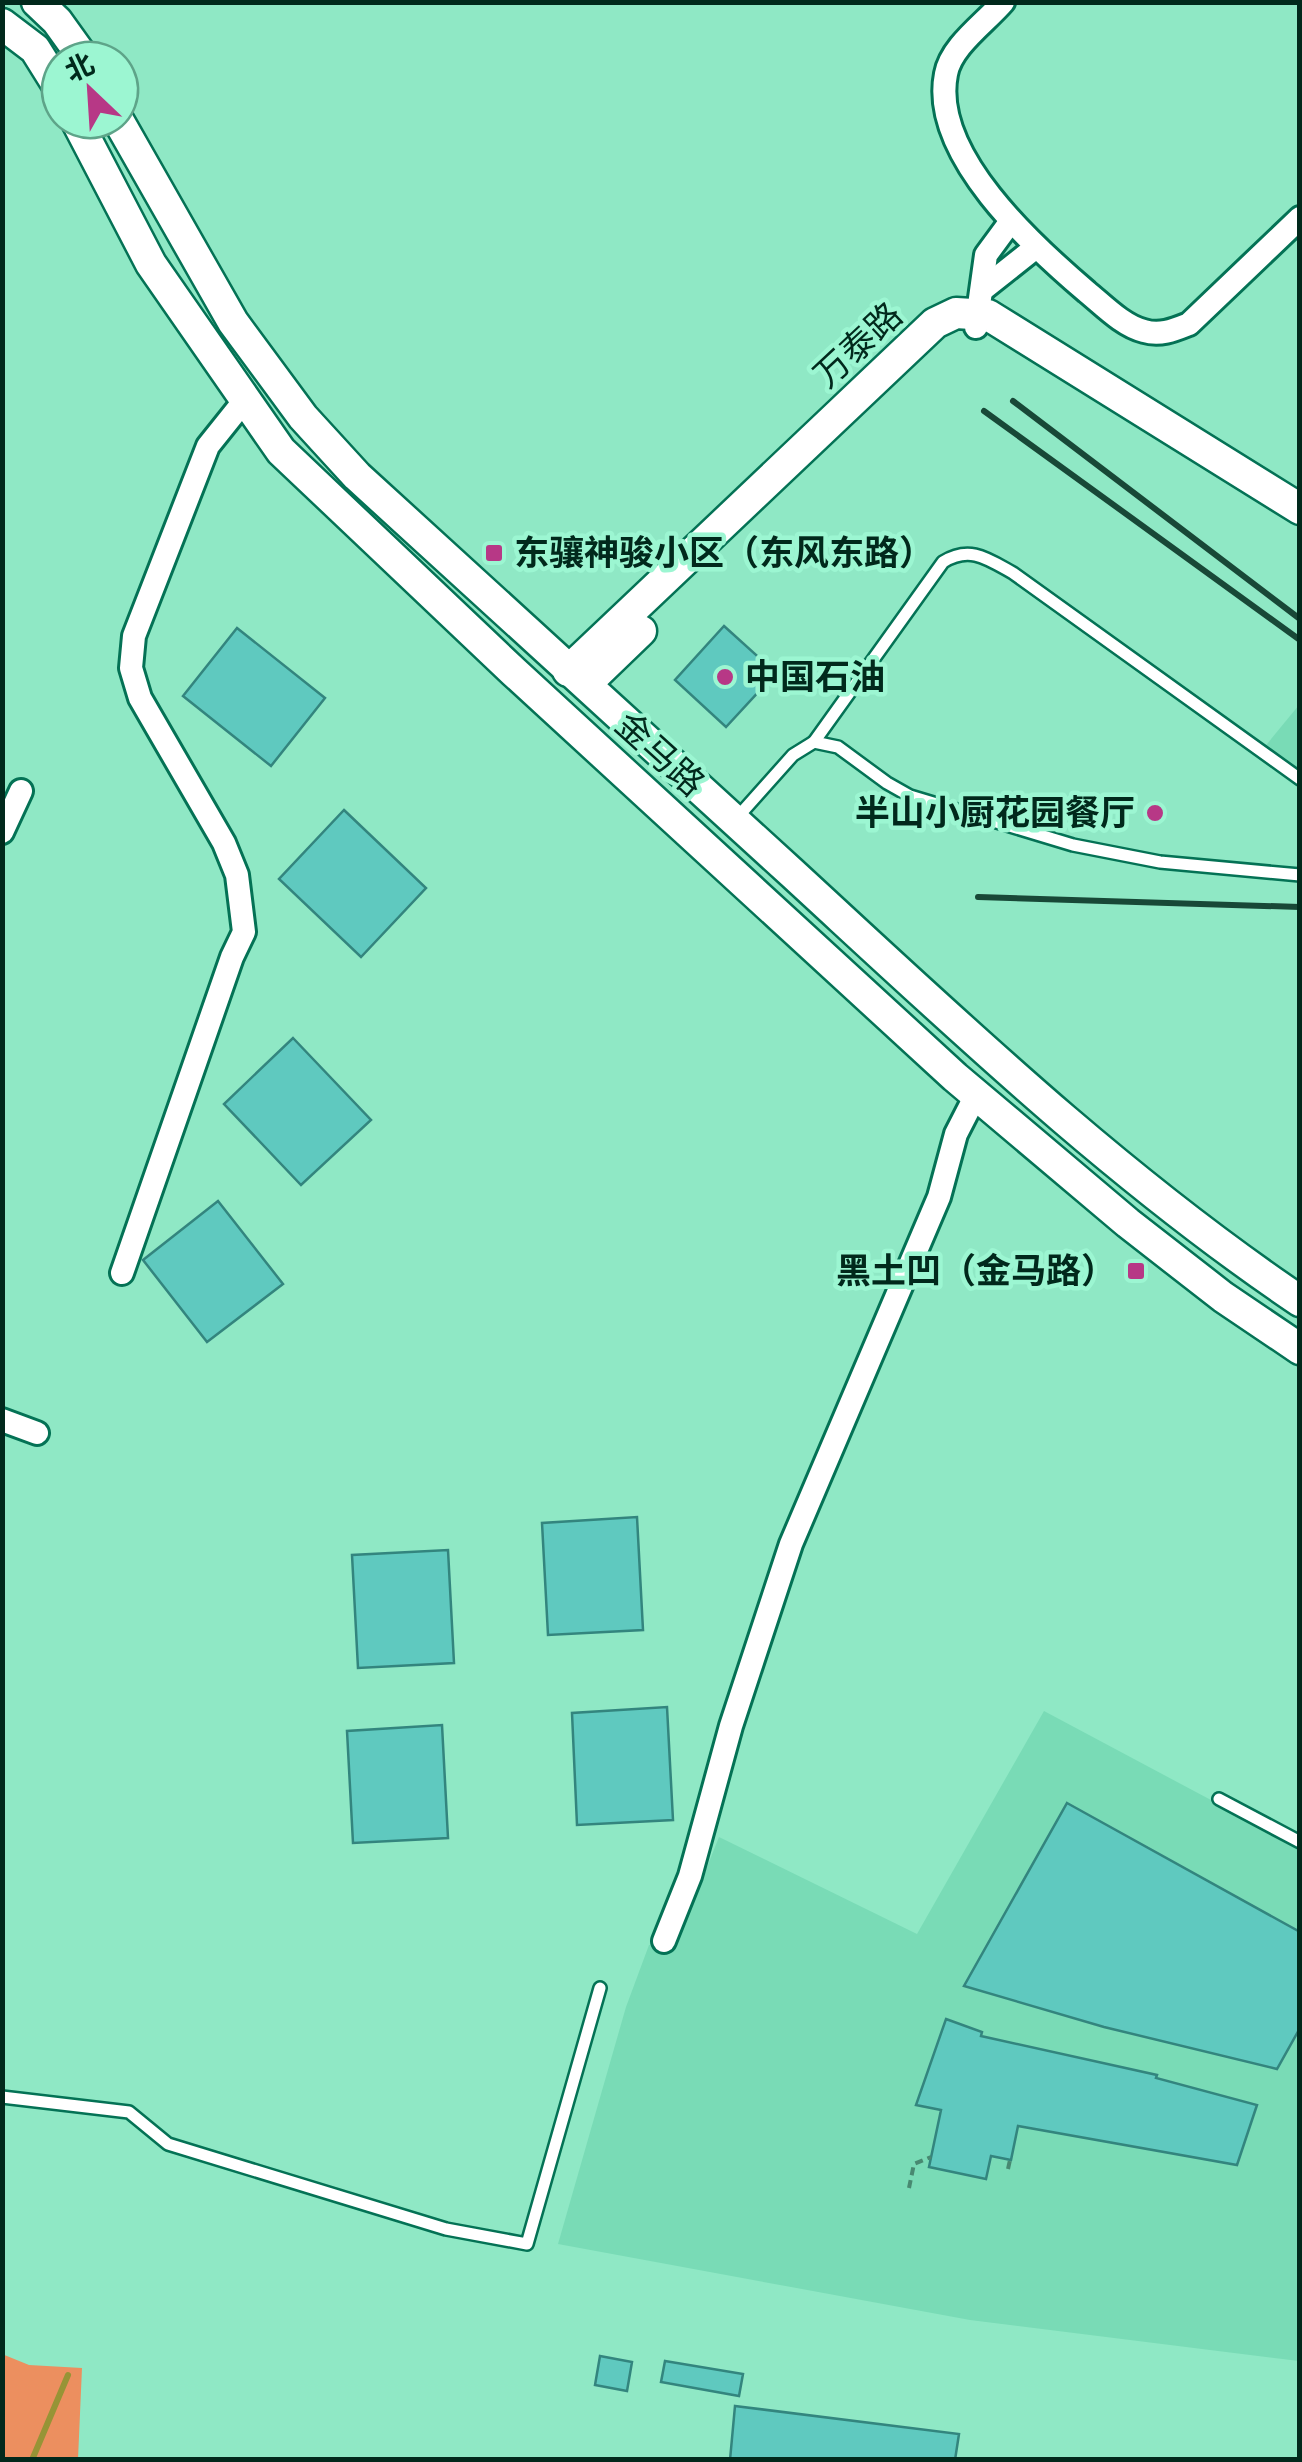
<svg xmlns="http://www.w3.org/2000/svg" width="1302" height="2462" viewBox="0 0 1302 2462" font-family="Barlow,'Noto Sans SC',sans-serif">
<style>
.built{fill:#79dbb6}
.green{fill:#ec8f5f}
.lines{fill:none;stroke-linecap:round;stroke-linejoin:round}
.stream{stroke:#979436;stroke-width:6}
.building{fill:#5fc9bf;stroke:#33857e;stroke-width:2.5}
.lane-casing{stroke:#047255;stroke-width:16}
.street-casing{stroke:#047255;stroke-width:28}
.secondary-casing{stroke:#047255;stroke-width:35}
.path{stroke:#488971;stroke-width:4;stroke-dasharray:8 5;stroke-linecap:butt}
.lane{stroke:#fff;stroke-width:11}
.street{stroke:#fff;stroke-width:22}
.secondary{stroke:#fff;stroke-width:30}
.rail{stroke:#184837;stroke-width:6}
.poi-dot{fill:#b73886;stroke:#9cf6d2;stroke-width:4}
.labels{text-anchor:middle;stroke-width:9;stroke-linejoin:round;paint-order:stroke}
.street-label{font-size:35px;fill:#01291c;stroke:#9cf6d2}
.poi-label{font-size:35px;font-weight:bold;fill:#01291c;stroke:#9cf6d2;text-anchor:start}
</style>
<rect width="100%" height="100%" fill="#8fe8c5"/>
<g class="built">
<polygon points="1299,705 1299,788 1258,755"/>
<polygon points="1044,1711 1299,1847 1299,2361 970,2320 558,2244 626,2007 649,1945 675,1947 719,1837 917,1934"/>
</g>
<polygon class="green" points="2,2354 29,2365 82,2368 78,2459 3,2459"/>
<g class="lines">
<polyline class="stream" points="32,2460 68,2375"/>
</g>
<g class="building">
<polygon points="724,626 776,673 726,727 675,680"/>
<polygon points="237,628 325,698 271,766 183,696"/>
<polygon points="344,810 426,888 361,957 279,879"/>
<polygon points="293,1038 371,1120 301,1185 224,1104"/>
<polygon points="218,1201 283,1284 207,1342 143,1260"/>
<polygon points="637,1517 643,1630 548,1635 542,1523"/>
<polygon points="448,1550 454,1663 358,1668 352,1555"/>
<polygon points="667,1707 673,1820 577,1825 572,1713"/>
<polygon points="442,1725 448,1838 353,1843 347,1731"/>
<polygon points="1067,1803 1300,1932 1300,2028 1277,2069 1104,2027 964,1986"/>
<polygon points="946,2019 982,2032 981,2036 1157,2075 1156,2078 1257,2105 1237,2165 1018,2126 1011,2160 991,2156 986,2179 929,2167 941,2110 916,2105"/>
<polygon points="600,2356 632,2362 627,2391 595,2385"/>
<polygon points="665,2361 743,2374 739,2396 661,2382"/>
<polygon points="735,2406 959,2434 955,2460 730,2460"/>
</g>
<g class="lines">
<g class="lane-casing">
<g id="lane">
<path d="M814,742L943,562C970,545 988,559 1013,573L1300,779"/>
<polyline points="735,820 793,755 814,742 838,747 887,783 910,796 1073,845 1160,862 1300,875"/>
<polyline points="1219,1799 1300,1842"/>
<polyline points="2,2097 129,2112 168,2144 446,2229 527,2244 600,1988"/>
</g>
</g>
<g class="street-casing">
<g id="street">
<path d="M1003,2C985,23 951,46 946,74C930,154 1033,246 1087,292C1103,305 1123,326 1144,331C1160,336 1174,330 1189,324L1300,218"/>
<polyline points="982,290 1035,248"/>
<polyline points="976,327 986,255 1011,221"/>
<polyline points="2,832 21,791"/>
<polyline points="122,1273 232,957 244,932 237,875 224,843 140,698 131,668 134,636 208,446 244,401"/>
<polyline points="2,1420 37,1433"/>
<polyline points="664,1941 690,1876 731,1726 791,1544 939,1197 956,1134 976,1095"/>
</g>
</g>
<g class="secondary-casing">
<g id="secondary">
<polyline points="37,2 57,21 85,60"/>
<polyline points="2,24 35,49 60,89"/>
<polyline points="76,120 151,264 281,451 514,672 955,1077 1128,1223 1223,1297 1300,1349"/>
<path d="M118,120L233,322L303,417L357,476C501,609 648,740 792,873C955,1023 1116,1177 1300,1301"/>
<polyline points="568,671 935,323 956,313 988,315 1300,509"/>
<polyline points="586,684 641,631"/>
</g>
</g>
<g class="path">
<polyline points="1008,2169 1010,2160"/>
<polyline points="909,2188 914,2164 931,2157"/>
</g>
<use href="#lane" class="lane"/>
<use href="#street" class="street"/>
<use href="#secondary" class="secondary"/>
<g class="rail">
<polyline points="1013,401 1300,619"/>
<polyline points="984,411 1300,640"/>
<polyline points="978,897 1300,907"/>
</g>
</g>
<g class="poi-dot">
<rect x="484" y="543" width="20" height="20" rx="5"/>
<circle cx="725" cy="677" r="10"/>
<circle cx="1155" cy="813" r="10"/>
<rect x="1126" y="1261" width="20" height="20" rx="5"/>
</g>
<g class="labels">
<g class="street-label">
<text transform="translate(858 345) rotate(-43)" y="12">万泰路</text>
<text transform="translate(660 754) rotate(42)" y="12">金马路</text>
</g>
<g class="poi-label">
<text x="514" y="565">东骧神骏小区（东风东路）</text>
<text x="745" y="689">中国石油</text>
<text x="1135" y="825" text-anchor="end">半山小厨花园餐厅</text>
<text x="1116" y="1283" text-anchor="end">黑土凹（金马路）</text>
</g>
</g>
<rect width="1302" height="2462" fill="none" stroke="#01291c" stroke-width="10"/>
<g transform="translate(90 90) rotate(335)"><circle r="48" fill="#9cf6d2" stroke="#5ea489" stroke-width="2.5"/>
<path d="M0-8L18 38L0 25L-18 38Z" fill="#b73886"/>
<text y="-15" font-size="28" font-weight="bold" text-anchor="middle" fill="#01291c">北</text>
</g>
</svg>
